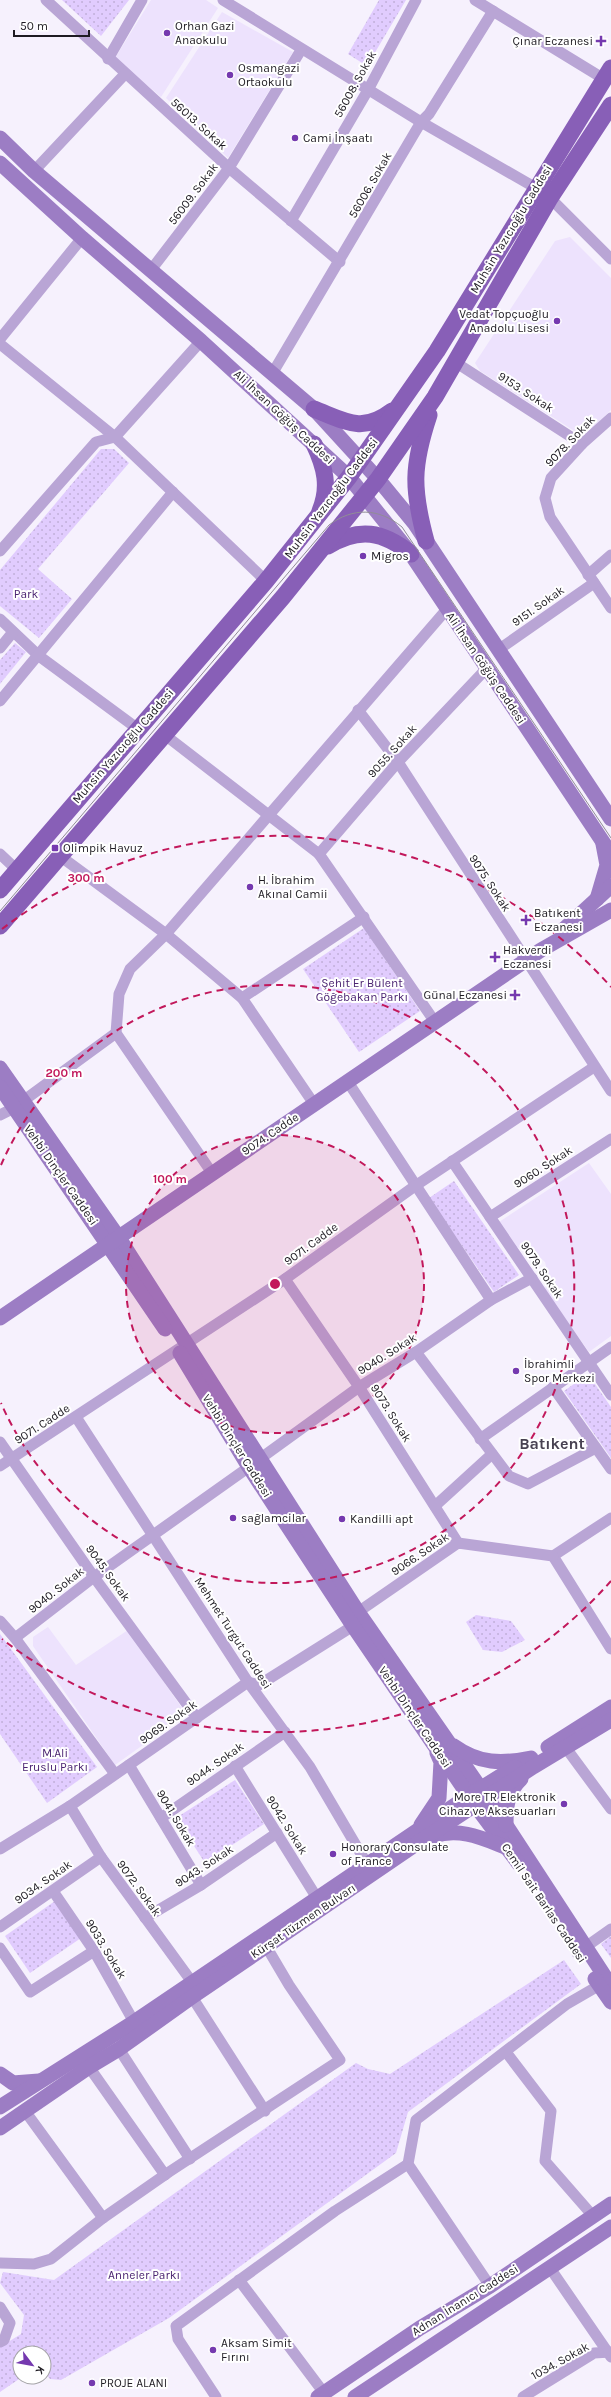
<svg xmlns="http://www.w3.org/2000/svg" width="611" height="2397" viewBox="0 0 611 2397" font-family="Karla,sans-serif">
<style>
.built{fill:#ede2fd}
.grass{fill:url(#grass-dots)}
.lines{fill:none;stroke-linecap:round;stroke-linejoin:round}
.street{stroke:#b9a5d5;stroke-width:11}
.secondary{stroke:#9c7dc4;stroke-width:15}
.primary{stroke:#885fb7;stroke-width:17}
.tram{stroke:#918d96;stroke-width:1}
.ring{fill:none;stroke:#c2185b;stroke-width:2;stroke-dasharray:7 5}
.poi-dot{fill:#7539af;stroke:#fff;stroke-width:1.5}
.labels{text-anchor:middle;stroke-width:4;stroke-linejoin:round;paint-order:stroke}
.poi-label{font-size:12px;fill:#1e1b22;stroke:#fff;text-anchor:start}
.street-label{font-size:12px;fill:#1e1b22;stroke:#fff}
.park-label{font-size:12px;fill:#4b2472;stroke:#fff}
.district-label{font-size:16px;font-weight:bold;fill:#484251;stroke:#fff}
.centre{fill:#c2185b;stroke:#fff;stroke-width:2}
.ring-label{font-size:12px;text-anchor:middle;font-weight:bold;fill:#c2185b;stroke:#fff;stroke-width:4;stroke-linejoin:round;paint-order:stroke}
</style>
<defs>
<pattern id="grass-dots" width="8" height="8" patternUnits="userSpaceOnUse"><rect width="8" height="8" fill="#e1ccfe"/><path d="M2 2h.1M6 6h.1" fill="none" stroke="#c1afd9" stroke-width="1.8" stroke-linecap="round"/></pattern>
</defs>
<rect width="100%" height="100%" fill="#f6f1fd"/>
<g class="built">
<polygon points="151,0 206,0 218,8 161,97 115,58"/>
<polygon points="222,12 293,52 228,158 166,98"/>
<polygon points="570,237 611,278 611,410 588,432 579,434 480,371 475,363 555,241"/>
<polygon points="589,1163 611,1194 611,1336 589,1352 545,1290 548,1275 545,1262 533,1251 516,1247 499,1222"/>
<polygon points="48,1627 76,1665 128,1630 186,1714 115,1765 33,1646 33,1637"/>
</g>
<g class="grass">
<polygon points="62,0 129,0 101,36"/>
<polygon points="379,0 406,0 367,66 348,54"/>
<polygon points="101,449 114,449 129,463 38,569 72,599 39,638 0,606 0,570"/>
<polygon points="15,643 26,652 0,684 0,660"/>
<polygon points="364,928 420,1011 359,1052 303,969"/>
<polygon points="454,1181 519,1275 494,1292 429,1198"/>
<polygon points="588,1374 611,1407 611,1458 564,1391"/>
<polygon points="476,1615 511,1621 525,1640 502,1652 483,1650 466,1622"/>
<polygon points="0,1634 97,1767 47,1803 0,1734"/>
<polygon points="235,1780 264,1824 205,1863 176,1818"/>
<polygon points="55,1901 81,1938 30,1973 5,1936"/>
<polygon points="611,1936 611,1958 601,1944"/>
<polygon points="564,1960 581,1984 408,2112 396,2153 169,2318 61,2380 50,2379 44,2372 44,2353 20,2353 20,2377 22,2377 0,2392 0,2347 21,2334 24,2315 0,2283 3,2272 54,2280 356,2063 368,2069 390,2074"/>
</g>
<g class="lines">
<g class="street">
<polyline points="46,0 229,168 340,262"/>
<polyline points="223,0 421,122 536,188"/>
<polyline points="475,0 604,79"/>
<polyline points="108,59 142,0"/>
<polyline points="34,171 125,74"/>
<polyline points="550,198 611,259"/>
<polyline points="291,221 368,90 416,0"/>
<polyline points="151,270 229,168 301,50"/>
<polyline points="0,339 82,238"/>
<polyline points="0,344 115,437 266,581"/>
<polyline points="455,362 582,444"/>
<polyline points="272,374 421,122 429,114 493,11"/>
<polyline points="611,418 582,444 551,478 545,498 550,517 611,608"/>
<polyline points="0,551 96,442 115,437 201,341"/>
<polyline points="588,575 611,555"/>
<polyline points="0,619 39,656 138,729"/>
<polyline points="0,648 13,632"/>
<polyline points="498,650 594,583"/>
<polyline points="0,701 173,492"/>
<polyline points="358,710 398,762 611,1091"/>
<polyline points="165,735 319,854 435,1022"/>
<polyline points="0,854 17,870"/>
<polyline points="319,854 398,762 487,668"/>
<polyline points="60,856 166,934 242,998 314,1104"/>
<polyline points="242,998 364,917"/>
<polyline points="348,1082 491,1300"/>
<polyline points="23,1101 116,1033"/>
<polyline points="0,1115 14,1108"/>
<polyline points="452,1161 611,1395"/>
<polyline points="212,1173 116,1033 119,994 130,969 166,934 447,609"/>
<polyline points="490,1217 611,1139"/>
<polyline points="285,1279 359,1387 458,1543"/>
<polyline points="416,1352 509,1476 528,1484 596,1448"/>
<polyline points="553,1387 611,1469"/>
<polyline points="76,1417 248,1682 310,1767 367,1864"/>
<polyline points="480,1439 611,1347"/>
<polyline points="0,1442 94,1577 197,1718"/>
<polyline points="261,1458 359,1387 416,1352 491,1300 532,1278"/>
<polyline points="0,1466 285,1279 415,1186 594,1067"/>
<polyline points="435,1506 492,1454"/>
<polyline points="553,1556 611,1649"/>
<polyline points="553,1556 611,1518"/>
<polyline points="358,1612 458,1543 553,1556"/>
<polyline points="0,1621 15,1638 115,1774"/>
<polyline points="15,1638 94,1577 249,1467"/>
<polyline points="566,1748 611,1809"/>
<polyline points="129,1765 201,1885"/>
<polyline points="235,1766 317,1898"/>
<polyline points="70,1806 101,1857 192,1982"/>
<polyline points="161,1818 285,1732"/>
<polyline points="0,1849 70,1806 248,1682 259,1685 353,1626"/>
<polyline points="53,1891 94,1951 134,2022"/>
<polyline points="145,1918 201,1885 277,1833"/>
<polyline points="0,1927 101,1857"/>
<polyline points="0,1948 30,1992 94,1951"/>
<polyline points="577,1953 611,1929"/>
<polyline points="192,1997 265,2111"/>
<polyline points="119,2049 190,2159"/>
<polyline points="506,2052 551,2111 545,2161 593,2216"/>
<polyline points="89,2067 165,2175"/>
<polyline points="25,2111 103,2218"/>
<polyline points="0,2263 34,2264 51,2259 103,2218 169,2172 340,2060 289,1985 266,1946"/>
<polyline points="550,2268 611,2357"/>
<polyline points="239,2280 324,2393"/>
<polyline points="490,2286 408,2164 416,2120 567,2004 605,1982"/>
<polyline points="0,2307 10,2323 4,2340 0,2342"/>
<polyline points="216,2397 178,2339 176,2326 335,2211 408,2164"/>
<polyline points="523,2397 594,2353 611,2352"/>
</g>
<g class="secondary">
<polyline points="0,138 34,171 314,409 378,479 415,524 611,819"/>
<polyline points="0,163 82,238 201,341 349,477 411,554 611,854"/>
<polyline points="597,899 607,865 603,844"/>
<polyline points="563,930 611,886"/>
<polyline points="0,1068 119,1238 358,1612 506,1825 611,1986"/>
<polyline points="0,1087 165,1329"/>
<polyline points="0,1318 541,950 611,910"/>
<polyline points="180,1353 249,1467 353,1626 475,1805 519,1864"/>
<path d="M454,1746C479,1764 502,1764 531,1758"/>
<polyline points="548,1747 611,1707"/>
<polyline points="421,1825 439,1798 441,1762 437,1753"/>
<path d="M506,1825C506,1807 507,1792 521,1779"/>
<path d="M434,1836C460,1827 484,1839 508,1848"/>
<polyline points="595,1979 611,2002"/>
<polyline points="0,2074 13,2083 39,2081"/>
<polyline points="0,2107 134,2022 470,1795 515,1767"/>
<polyline points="0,2128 89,2067 119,2049 192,1997 422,1840 533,1767 611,1720"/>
<polyline points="318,2397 420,2328 490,2286 611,2204"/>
<polyline points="355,2397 611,2227"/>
</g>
<g class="primary">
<path d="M314,409C345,421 362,434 392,411"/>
<path d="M314,444C325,467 330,487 320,511"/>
<path d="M426,541C412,489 412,466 429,415"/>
<path d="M328,546C359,527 383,531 411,554"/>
<polyline points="0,890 266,581 349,477 437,351 611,68"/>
<polyline points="0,926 283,597 378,479 435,397 550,198 611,105"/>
</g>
<path class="tram" d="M0,911L329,525C353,507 379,508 402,527L611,838"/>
</g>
<circle cx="275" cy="1284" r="149" fill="#c2185b" fill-opacity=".12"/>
<g class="ring">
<circle cx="275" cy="1284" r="149"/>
<path d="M1 1165A299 299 0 1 1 1 1403"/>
<path d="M611 1581A448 448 0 0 1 2 1639M2 929A448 448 0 0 1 611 987"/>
</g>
<g class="poi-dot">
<circle cx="167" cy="33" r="4"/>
<path d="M599 35h4v4h4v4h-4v4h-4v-4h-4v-4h4z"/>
<circle cx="230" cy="75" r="4"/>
<circle cx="295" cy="138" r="4"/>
<circle cx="557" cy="321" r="4"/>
<circle cx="363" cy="556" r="4"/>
<rect x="51" y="844" width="8" height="8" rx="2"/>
<circle cx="250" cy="887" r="4"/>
<path d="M524 914h4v4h4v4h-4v4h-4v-4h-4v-4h4z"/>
<path d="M493 951h4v4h4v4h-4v4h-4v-4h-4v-4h4z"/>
<path d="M513 989h4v4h4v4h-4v4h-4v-4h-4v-4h4z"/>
<circle cx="516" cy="1371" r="4"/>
<circle cx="233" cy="1518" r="4"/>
<circle cx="342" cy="1519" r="4"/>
<circle cx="564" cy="1804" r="4"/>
<circle cx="333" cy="1854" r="4"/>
<circle cx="213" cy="2350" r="4"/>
<circle cx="92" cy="2383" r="4"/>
</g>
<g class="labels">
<g class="poi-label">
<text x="175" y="30">Orhan Gazi<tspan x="175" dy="14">Anaokulu</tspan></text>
<text x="593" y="45" text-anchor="end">Çınar Eczanesi</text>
<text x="238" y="72">Osmangazi<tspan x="238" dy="14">Ortaokulu</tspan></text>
<text x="303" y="142">Cami İnşaatı</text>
<text x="549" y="318" text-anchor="end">Vedat Topçuoğlu<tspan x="549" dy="14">Anadolu Lisesi</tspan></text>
<text x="371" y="560">Migros</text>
<text x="63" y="852">Olimpik Havuz</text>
<text x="258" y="884">H. İbrahim<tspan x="258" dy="14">Akınal Camii</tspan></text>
<text x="534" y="917">Batıkent<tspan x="534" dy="14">Eczanesi</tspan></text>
<text x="503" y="954">Hakverdi<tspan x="503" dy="14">Eczanesi</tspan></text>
<text x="507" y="999" text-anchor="end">Günal Eczanesi</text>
<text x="524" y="1368">İbrahimli<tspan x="524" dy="14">Spor Merkezi</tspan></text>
<text x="241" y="1522">sağlamcilar</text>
<text x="350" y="1523">Kandilli apt</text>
<text x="556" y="1801" text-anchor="end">More TR Elektronik<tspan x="556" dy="14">Cihaz ve Aksesuarları</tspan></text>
<text x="341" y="1851">Honorary Consulate<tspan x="341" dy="14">of France</tspan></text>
<text x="221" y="2347">Aksam Simit<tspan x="221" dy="14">Fırını</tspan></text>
<text x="100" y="2387">PROJE ALANI</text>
</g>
<g class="street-label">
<text transform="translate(355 84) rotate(-61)" y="4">56008. Sokak</text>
<text transform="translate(199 124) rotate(42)" y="4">56013. Sokak</text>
<text transform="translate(370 185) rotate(-60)" y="4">56006. Sokak</text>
<text transform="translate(193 194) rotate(-53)" y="4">56009. Sokak</text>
<text transform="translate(511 229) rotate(-59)" y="4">Muhsin Yazıcıoğlu Caddesi</text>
<text transform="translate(526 392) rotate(33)" y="4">9153. Sokak</text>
<text transform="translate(284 417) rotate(43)" y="4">Ali İhsan Göğüş Caddesi</text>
<text transform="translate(570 441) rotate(-46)" y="4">9078. Sokak</text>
<text transform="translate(331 498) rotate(-53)" y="4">Muhsin Yazıcıoğlu Caddesi</text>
<text transform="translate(538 606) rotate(-35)" y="4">9151. Sokak</text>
<text transform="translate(486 668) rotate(56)" y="4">Ali İhsan Göğüş Caddesi</text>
<text transform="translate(123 746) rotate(-49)" y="4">Muhsin Yazıcıoğlu Caddesi</text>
<text transform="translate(392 751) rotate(-48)" y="4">9055. Sokak</text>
<text transform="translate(490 883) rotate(57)" y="4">9075. Sokak</text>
<text transform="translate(270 1134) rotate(-34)" y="4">9074. Cadde</text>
<text transform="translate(543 1167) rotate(-33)" y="4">9060. Sokak</text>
<text transform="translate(61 1175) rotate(55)" y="4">Vehbi Dinçler Caddesi</text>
<text transform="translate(311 1244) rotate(-36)" y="4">9071. Cadde</text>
<text transform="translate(542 1270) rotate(56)" y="4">9079. Sokak</text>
<text transform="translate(387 1354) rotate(-32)" y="4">9040. Sokak</text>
<text transform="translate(391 1413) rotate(58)" y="4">9073. Sokak</text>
<text transform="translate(42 1424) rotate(-33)" y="4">9071. Cadde</text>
<text transform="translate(237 1446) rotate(58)" y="4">Vehbi Dinçler Caddesi</text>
<text transform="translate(420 1554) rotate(-34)" y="4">9066. Sokak</text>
<text transform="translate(108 1573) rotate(54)" y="4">9045. Sokak</text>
<text transform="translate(56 1590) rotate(-38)" y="4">9040. Sokak</text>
<text transform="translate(233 1633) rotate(57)" y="4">Mehmet Turgut Caddesi</text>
<text transform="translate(415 1717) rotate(56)" y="4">Vehbi Dinçler Caddesi</text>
<text transform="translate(168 1722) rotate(-35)" y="4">9069. Sokak</text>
<text transform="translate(215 1764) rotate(-35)" y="4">9044. Sokak</text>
<text transform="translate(176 1818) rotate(59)" y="4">9041. Sokak</text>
<text transform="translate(287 1825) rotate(58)" y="4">9042. Sokak</text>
<text transform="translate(204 1866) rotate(-33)" y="4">9043. Sokak</text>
<text transform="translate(43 1882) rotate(-35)" y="4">9034. Sokak</text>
<text transform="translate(139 1888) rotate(54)" y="4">9072. Sokak</text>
<text transform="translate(544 1903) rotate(56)" y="4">Cemil Sait Barlas Caddesi</text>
<text transform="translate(303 1921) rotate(-34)" y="4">Kürşat Tüzmen Bulvarı</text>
<text transform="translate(106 1949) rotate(59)" y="4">9033. Sokak</text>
<text transform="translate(465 2300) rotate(-32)" y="4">Adnan İnanıcı Caddesi</text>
<text transform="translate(560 2361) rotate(-29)" y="4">1034. Sokak</text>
</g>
<g class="park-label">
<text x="26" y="598">Park</text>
<text x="362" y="987">Şehit Er Bülent<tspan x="362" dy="14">Göğebakan Parkı</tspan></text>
<text x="55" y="1757">M.Ali<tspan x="55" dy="14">Eruslu Parkı</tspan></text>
<text x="144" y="2279">Anneler Parkı</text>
</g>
<g class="district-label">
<text x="552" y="1449">Batıkent</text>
</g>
</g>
<circle cx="275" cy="1284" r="6" class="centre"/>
<g class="ring-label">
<text x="86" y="882">300 m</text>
<text x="64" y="1077">200 m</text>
<text x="170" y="1183">100 m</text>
</g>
<g transform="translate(32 2365) rotate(122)"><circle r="19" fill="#ffffff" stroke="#a5a4a7"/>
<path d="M0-3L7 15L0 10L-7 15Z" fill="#7539af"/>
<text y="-6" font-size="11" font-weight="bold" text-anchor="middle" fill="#1e1b22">K</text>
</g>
<path d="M14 30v6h75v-6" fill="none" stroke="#1e1b22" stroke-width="2"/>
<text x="20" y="30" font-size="12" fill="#1e1b22" stroke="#ffffff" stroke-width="3" paint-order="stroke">50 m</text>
</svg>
